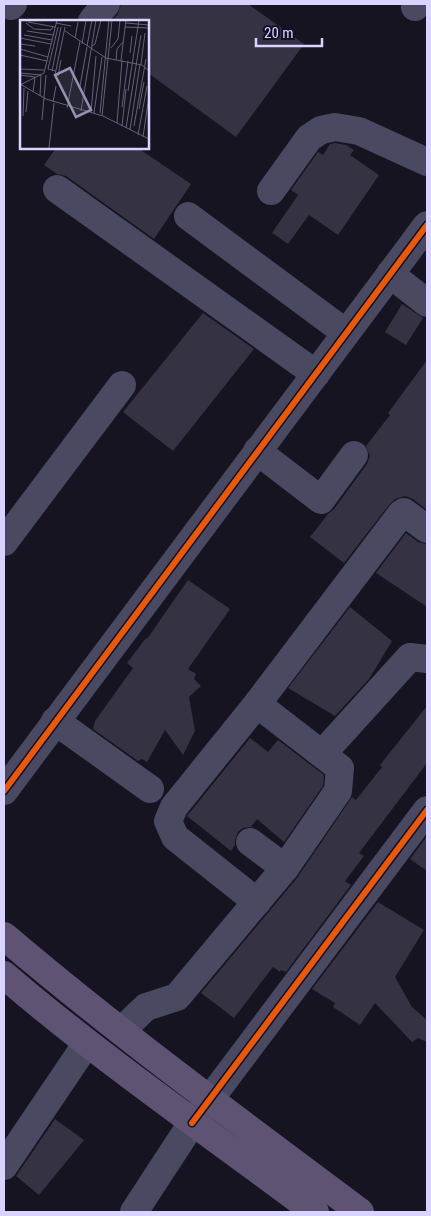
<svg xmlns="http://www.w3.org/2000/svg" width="431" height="1216" viewBox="0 0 431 1216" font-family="'Roboto Condensed',sans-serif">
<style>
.building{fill:#343243}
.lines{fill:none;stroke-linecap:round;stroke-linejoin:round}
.minor{stroke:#4a4962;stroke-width:28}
.major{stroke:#5e5373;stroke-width:28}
.cycleway-casing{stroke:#130f26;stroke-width:9}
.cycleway{stroke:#e8590c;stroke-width:6}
.inset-road{fill:none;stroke:#64617a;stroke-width:1}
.view{fill:#9591b1;fill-opacity:0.15;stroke:#9591b1;stroke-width:2.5}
.inset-edge{fill:none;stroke:#d9d4ff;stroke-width:2.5}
</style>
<rect width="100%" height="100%" fill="#161421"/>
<g class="building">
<polygon points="121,4 248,4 304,44 236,137 148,73 148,21 112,21 118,14"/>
<polygon points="335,143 346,145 354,150 350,155 379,175 338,235 309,215 288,244 272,233 298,195 291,190 318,152 323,155 330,144"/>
<polygon points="56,148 138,148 191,184 154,239 66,176 57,174 44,165"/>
<polygon points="402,304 423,318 406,345 385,332"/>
<polygon points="203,313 254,349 173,451 123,412"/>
<polygon points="427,360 427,510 413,499 405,496 395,499 389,505 344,563 310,537 328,514 334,509 367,464 370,456 366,446 390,415 388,413"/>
<polygon points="406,533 418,542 427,544 427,607 376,573"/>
<polygon points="188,580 230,609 188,669 196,674 194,679 201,686 189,697 195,731 183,755 165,730 147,762 142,759 138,761 93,729 95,721 133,668 127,663 146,638 147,639"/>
<polygon points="350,607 392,641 369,679 335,716 288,688"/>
<polygon points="427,706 427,763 359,853 364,856 345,881 351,885 286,972 281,970 280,972 273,967 234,1018 201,993 297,878 352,797 356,800 382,767 380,765"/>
<polygon points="250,738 268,752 278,740 324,775 323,786 284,842 257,819 251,827 243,828 238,832 235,840 235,845 231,851 187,816"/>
<polygon points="427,836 427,871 410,859"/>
<polygon points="378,902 424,930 395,977 412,1007 427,1020 427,1042 418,1038 412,1042 375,1003 360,1025 333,1007 335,1003 312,989"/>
<polygon points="55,1119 84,1140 39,1195 16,1176"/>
</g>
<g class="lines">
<g class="minor">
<polyline points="11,6 13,4"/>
<polyline points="415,7 417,4"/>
<polyline points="92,21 106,4"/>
<polyline points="57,189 316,374"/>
<polyline points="271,191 309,138 321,130 335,127 359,131 427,162"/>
<polyline points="188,216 346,333"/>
<polyline points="390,274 427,303"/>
<polyline points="257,451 321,500 354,455"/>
<polyline points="4,542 122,385"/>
<polyline points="55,721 150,789"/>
<polyline points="322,754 410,657 427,659"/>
<polyline points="4,791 427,225"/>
<polyline points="250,842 285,868"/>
<polyline points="257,902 175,837 168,821 174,807 257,704 401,514 404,512 427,529"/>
<polyline points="121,1031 146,1007 177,997 285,868 338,791 340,768 257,704"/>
<polyline points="4,1166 87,1043"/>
<polyline points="134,1212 192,1123 427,810"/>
</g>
<g class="major">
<path d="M4,936C118,1033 240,1122 360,1212"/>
<path d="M4,975C103,1060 211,1134 315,1212"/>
</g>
<g class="cycleway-casing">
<g id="cycleway">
<polyline points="4,791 427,225"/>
<polyline points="192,1123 427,810"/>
</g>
</g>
<use href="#cycleway" class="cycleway"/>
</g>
<g transform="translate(20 20)">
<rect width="129" height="129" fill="#161421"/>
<path class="inset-road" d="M8,2L35,7M6,3L14,9L31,10L33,7M36,3L51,6M106,3L129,5M105,7L129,8M7,11L33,15M45,11L86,38L122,45L129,51M4,15L32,20M0,18L31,24M55,18L58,2M0,24L15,26M62,24L66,0M67,26L72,0M72,26L75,24L81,0M91,28L98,19L100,0M0,29L28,37M110,33L112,16M0,35L27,41M96,40L97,29L103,22M101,40L106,0M121,44L125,13M0,49L24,50M32,51L41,7M36,51L28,49L38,7M0,53L21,55L20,76M0,55L15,57L13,72M35,55L45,7M38,56L41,40M0,64L26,79L83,96L129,119M0,65L24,53L37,0M60,66L67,27M108,71L119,0M33,82L36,66M102,87L108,41M47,88L60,21M119,89L124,62M61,91L76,0M6,92L8,71M71,92L76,36M74,93L82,37M80,93L89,0M3,96L4,68M82,96L92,0M22,100L26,55M97,103L102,40M102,106L106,69M114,106L126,39M106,108L121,15M110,110L120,44M118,115L127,66M123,117L129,76M29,128L34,83"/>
<path class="view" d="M50,48L71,90L56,97L35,55Z"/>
<rect width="129" height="129" class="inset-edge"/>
</g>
<rect width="431" height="1216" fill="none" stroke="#d9d4ff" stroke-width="10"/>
<path d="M256 38v8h66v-8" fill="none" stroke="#d9d4ff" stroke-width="2.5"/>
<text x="264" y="38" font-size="15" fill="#d9d4ff" stroke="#130f26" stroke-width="4" paint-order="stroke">20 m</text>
</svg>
